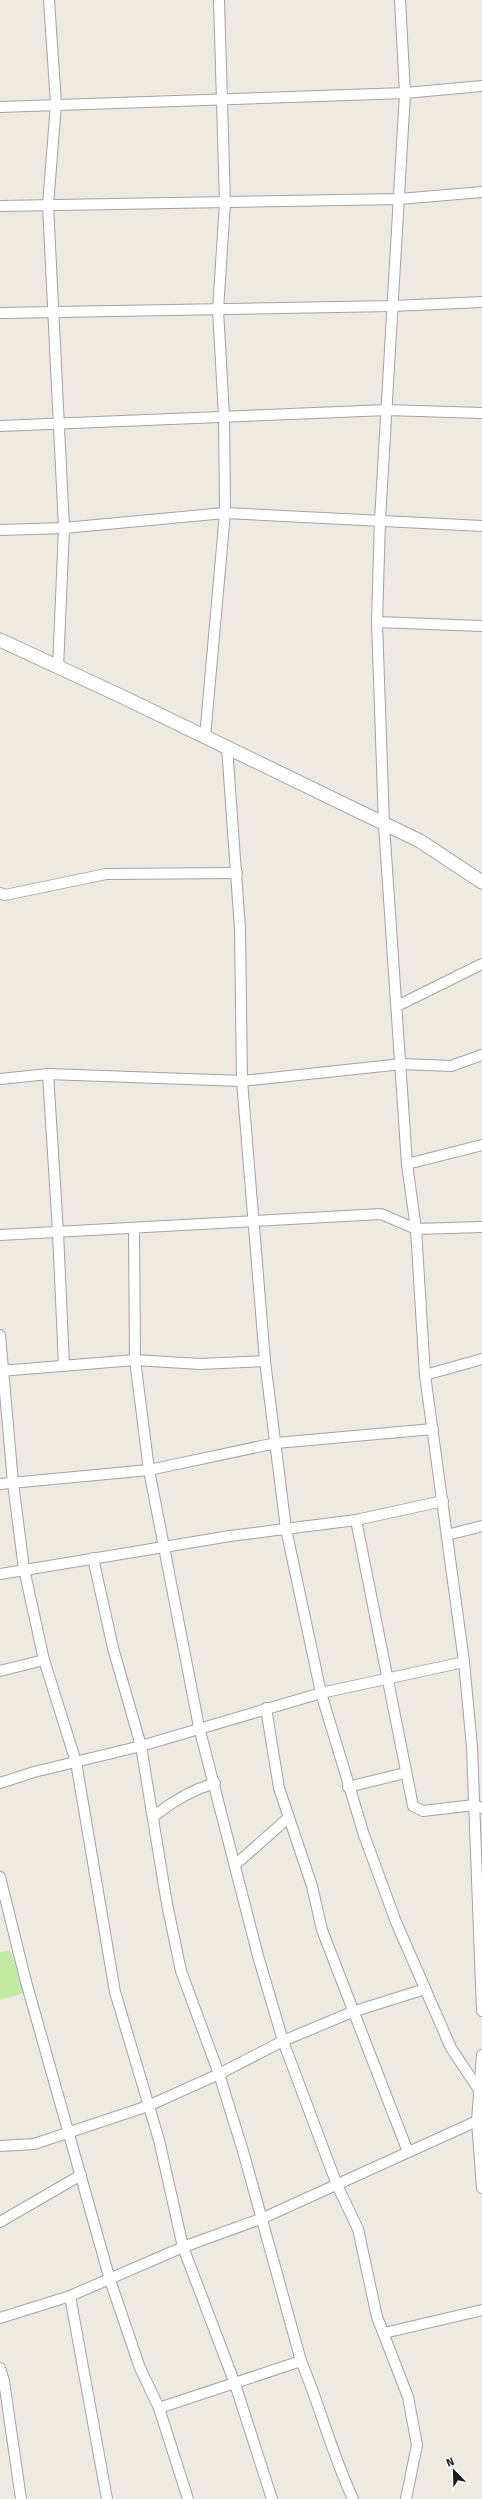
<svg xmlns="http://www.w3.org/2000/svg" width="482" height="2499" viewBox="0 0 482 2499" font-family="'Fira Sans',sans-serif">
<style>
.grass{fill:#c4eaa4}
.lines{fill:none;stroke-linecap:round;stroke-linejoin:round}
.minor-casing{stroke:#a3a3a3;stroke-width:12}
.tertiary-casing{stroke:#a3a3a3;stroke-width:15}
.minor{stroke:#fff;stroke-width:10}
.tertiary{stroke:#fff;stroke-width:13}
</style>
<rect width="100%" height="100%" fill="#eeeae1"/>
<polygon class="grass" points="10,1950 25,1993 0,2000 0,1952"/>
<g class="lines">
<g class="minor-casing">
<g id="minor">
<polyline points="49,0 56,104 48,205 64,528 58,668"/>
<polyline points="400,0 405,93 380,520 377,622 384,825 407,1164 416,1229 425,1375 464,1662 472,1747 482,2011"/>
<polyline points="0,107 405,93 482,86"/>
<polyline points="0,206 399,199 482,192"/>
<polyline points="0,313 392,306 482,302"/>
<polyline points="0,426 387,410 482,413"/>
<polyline points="0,530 64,528 225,513 482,526"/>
<polyline points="377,622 482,626"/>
<polyline points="205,737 225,513 224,416 218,310 225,203 219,0"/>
<polyline points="227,747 240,929 242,1081 265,1361 286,1529 321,1693 364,1835 396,1922 451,2048 479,2090"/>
<polyline points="0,893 5,895 106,874 237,873"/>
<polyline points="397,1006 482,964"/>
<polyline points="48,1074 58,1232 64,1366"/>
<polyline points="0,1079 48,1074 242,1081 402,1064 451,1066 482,1055"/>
<polyline points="407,1164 482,1145"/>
<polyline points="134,1228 135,1360 149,1470 199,1727 258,1956 283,2041 337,2185 358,2229 377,2317 408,2397 417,2445 406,2499"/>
<polyline points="0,1235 381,1214 416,1229 482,1227"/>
<polyline points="0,1335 13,1483 24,1569 44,1660 76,1762 115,1992 159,2140 183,2247 235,2384 272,2499"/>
<polyline points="0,1371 135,1360 200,1364 265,1361"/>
<polyline points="425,1375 482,1359"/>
<polyline points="0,1484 149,1470 276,1443 433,1429"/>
<polyline points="356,1520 413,1806 423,1811 474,1805 482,1808"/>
<polyline points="447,1535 482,1526"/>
<path d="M93,1558L113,1648L141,1746L167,1904L181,1971L219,2074L243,2151L301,2361C320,2406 332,2454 353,2499"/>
<polyline points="0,1574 230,1536 356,1520 443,1501"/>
<polyline points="0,1671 44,1660"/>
<polyline points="266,1708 279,1788 312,1886 322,1930 408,2152"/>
<polyline points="0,1783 34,1772 141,1746 321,1693 464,1662"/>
<polyline points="348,1787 405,1773"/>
<path d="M154,1816C173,1801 191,1790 215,1783"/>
<polyline points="235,1865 288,1818"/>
<polyline points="0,1877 25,1978 110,2280 140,2368 159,2408 188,2499"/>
<polyline points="482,2055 477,2121 482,2188"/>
<polyline points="0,2146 34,2144 148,2106 219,2074 283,2041 352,2012 425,1989"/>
<polyline points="0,2222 81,2175"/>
<polyline points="70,2296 107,2499"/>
<polyline points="0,2318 70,2296 183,2247 263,2218 477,2121"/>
<polyline points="384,2333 482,2310"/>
<polyline points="0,2368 4,2381 21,2499"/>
<polyline points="159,2408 301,2361"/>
</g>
</g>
<g class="tertiary-casing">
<polyline id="tertiary" points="0,640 123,697 420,841 482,882"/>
</g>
<use href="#minor" class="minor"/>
<use href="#tertiary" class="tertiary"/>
</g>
<g transform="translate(454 2471) rotate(337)" stroke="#ffffff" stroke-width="3" paint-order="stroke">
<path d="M0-3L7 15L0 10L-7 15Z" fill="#1c1c1c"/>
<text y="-6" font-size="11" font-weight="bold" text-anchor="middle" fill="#1c1c1c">N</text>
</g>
</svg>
